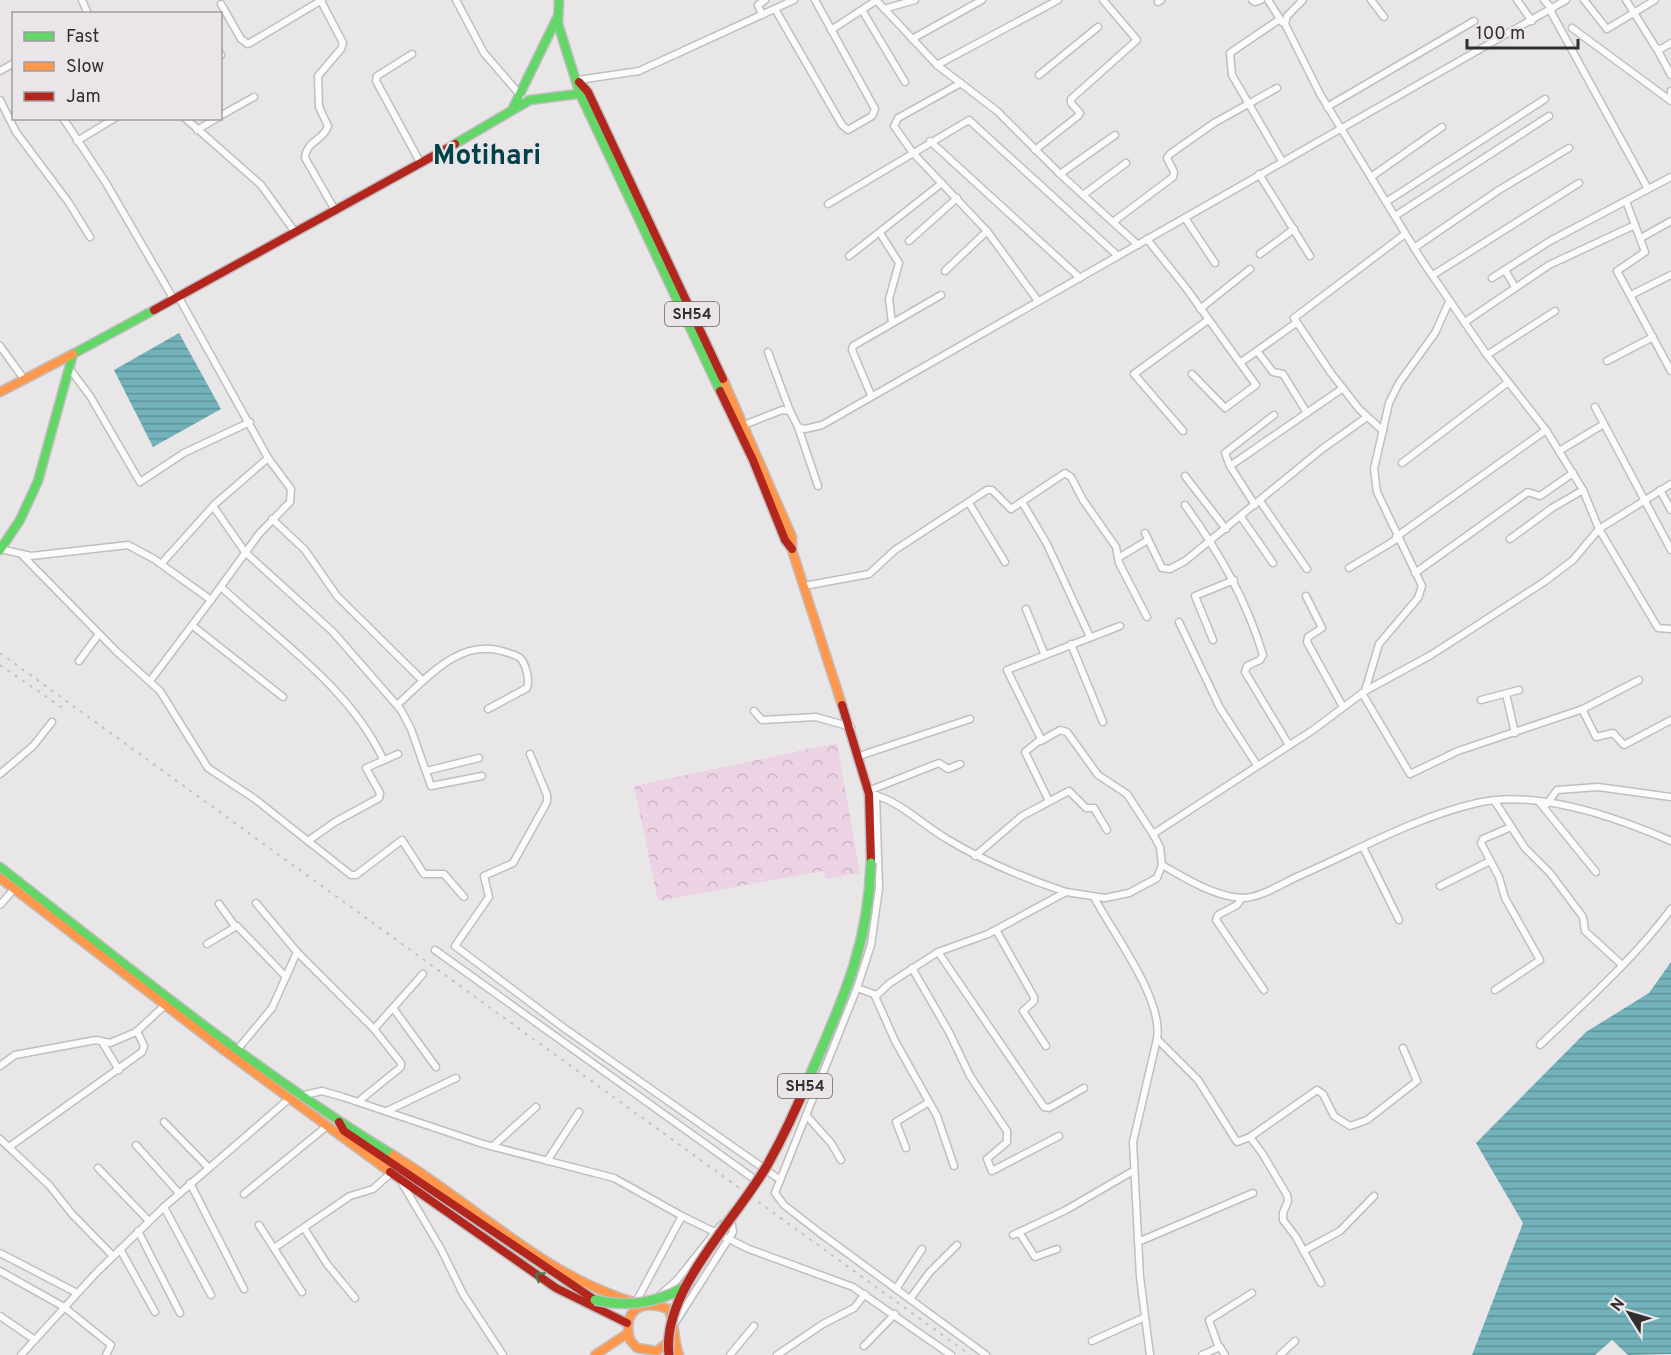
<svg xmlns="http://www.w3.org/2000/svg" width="1671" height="1355" viewBox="0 0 1671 1355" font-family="Overpass,sans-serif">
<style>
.park{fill:url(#park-crowns)}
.water{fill:url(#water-rules)}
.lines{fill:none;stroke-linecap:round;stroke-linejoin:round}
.street-casing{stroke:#c1bec0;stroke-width:9}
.fast-casing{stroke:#c1bec0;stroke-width:11}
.slow-casing{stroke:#c1bec0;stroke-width:11}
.jam-casing{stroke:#c1bec0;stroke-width:11}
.street{stroke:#fcfbfc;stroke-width:6}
.fast{stroke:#63d668;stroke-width:8}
.slow{stroke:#ff974d;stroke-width:8}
.jam{stroke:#b3261e;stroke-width:8}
.rail{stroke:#c4c2c3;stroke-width:2;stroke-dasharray:3 6;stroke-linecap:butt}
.fast-bridge-casing{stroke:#c1bec0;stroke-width:12;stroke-linecap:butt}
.jam-bridge-casing{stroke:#c1bec0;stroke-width:12;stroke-linecap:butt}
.fast-bridge{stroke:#63d668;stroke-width:9}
.jam-bridge{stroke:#b3261e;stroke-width:9}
.oneway{stroke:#477a49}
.labels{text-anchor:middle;stroke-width:4.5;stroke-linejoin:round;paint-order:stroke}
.shield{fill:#eae5e8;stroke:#686566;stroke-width:1.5}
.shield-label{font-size:15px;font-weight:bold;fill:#302e2f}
.town-label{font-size:28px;font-weight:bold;fill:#00424a;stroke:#eae5e8}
</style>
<defs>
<pattern id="park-crowns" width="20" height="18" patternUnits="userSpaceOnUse" patternTransform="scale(1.5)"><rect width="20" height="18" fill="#ecd3e4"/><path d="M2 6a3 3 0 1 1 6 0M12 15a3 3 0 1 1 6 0" fill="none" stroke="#cbb5c4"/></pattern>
<pattern id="water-rules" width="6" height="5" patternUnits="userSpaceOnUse" patternTransform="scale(1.5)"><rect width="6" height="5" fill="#73b2bb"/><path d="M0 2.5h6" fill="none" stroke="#5f9198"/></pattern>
</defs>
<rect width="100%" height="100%" fill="#e9e6e8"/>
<polygon class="park" points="837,743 860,873 826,879 823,871 658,901 634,786"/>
<g class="water">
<polygon points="179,333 221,409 153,447 114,370"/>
<polygon points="1671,962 1671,1354 1628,1355 1612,1340 1595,1355 1472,1355 1523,1223 1476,1143 1586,1032 1649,993"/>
</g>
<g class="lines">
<g class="street-casing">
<g id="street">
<polyline points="82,0 88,14"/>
<polyline points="456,0 484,53 521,96"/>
<polyline points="876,0 937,65 997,111 1060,174 1138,245"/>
<polyline points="1252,0 1255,2 1261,0"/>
<polyline points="1268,0 1282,22"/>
<polyline points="1371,0 1384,17"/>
<polyline points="1517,0 1532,21"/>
<polyline points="1544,0 1552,9"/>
<polyline points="1584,0 1607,29 1655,0"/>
<polyline points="1626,0 1656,48 1661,49 1671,43"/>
<path d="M321,1L343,43L341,49L318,76L319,107L328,126C324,140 306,141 305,158L335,210"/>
<polyline points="1158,2 1161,0"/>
<polyline points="221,4 241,39 248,44 322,0"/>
<polyline points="775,9 842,125 848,130 872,116 875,109 815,0"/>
<polyline points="884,9 915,0"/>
<polyline points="862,10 905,82"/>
<polyline points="1550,10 1648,189"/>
<polyline points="762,15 758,5 765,0"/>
<polyline points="1280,19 1230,53 1232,75 1282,161"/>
<polyline points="1572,28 1671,101"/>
<polyline points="831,30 877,0"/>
<polyline points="912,39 982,0"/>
<polyline points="1657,49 1671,75"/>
<polyline points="412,54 377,76 376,81 420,162"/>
<polyline points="220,56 221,55"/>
<polyline points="937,65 1058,0"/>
<polyline points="0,71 14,63"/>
<polyline points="1039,75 1098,27"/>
<polyline points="578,80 639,71 794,0"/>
<polyline points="961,83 898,118 894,126 913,153 987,231 1038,301"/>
<polyline points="1671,91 1671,94"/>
<polyline points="0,100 16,132 69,203 90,237"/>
<polyline points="1327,107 1474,21"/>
<polyline points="220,116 254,97"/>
<polyline points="63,118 106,183 173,298"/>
<polyline points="185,118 261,185 295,232"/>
<polyline points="197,130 217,118"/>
<polyline points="77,141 115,118"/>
<polyline points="930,141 1080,278"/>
<polyline points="1035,150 1078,116 1080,113 1071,103 1071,99 1137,40 1103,0"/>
<polyline points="1060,174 1115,135"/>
<polyline points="1259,174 1310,256"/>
<polyline points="1371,177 1442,127"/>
<polyline points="1083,195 1126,163"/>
<polyline points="1626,201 1645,252 1617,271 1671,371"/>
<polyline points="1386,202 1545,99"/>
<polyline points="828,204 969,120 1118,256"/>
<polyline points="1395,216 1549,116"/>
<polyline points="1185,218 1215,263"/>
<polyline points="1113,222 1173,177 1174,172 1167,158 1170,154 1214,123 1277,88"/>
<polyline points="880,233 899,263 889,299 892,323"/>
<polyline points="1641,238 1671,221"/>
<polyline points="1147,239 1186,288 1256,385 1225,408 1192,374"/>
<polyline points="909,241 957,198"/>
<polyline points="1414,248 1499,190 1569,148"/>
<polyline points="1260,254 1294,229"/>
<polyline points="849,256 942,183"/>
<polyline points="1505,270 1515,287"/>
<polyline points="945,271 987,231"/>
<polyline points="1433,275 1579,183"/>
<polyline points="1492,278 1550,241 1671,177"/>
<polyline points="1631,295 1671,275"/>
<polyline points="1200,309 1250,269"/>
<polyline points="1465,322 1549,265 1635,225"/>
<polyline points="0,346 24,379"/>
<polyline points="1257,351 1273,372 1283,374 1307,413"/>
<polyline points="768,352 790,411"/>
<polyline points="1487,355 1555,311"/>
<polyline points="1607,361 1653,337"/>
<polyline points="1240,363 1296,323"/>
<polyline points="69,368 90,396 140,482 184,453 250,422"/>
<polyline points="871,395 852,350 853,346 941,295"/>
<polyline points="1595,407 1671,550"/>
<polyline points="744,425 782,410 790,411 798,427 805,429 822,425 1566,0"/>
<polyline points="798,427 818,486"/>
<polyline points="1183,431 1134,374 1208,320"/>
<polyline points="1383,431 1359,409 1331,373 1294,318 1405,234"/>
<polyline points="1559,451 1604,424"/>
<polyline points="1402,463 1507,383"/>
<polyline points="1230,466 1343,388"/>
<polyline points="1185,476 1226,529"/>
<polyline points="1671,484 1599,529 1658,628 1671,629"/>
<polyline points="1660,490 1671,510"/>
<polyline points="1260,501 1307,569"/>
<polyline points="1022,502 1047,544 1090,637"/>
<polyline points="969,503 1005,562"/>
<path d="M1185,505C1219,552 1246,599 1263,655L1260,660L1247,666L1245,672L1289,745"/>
<polyline points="1255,505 1230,466 1225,453 1274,415"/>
<polyline points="213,506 245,552 333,632 401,710 411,729 431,786 482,776"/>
<polyline points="1241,517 1273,563"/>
<polyline points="272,519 305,550 337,596 423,681"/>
<polyline points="1145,533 1162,568 1170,569 1185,561 1322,449 1367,417"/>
<polyline points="1396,537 1546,430"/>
<polyline points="1510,539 1552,508 1583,490"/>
<polyline points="0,549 31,556 128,545 154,559 211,600 259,534 290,502 291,489 268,458 178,296"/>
<polyline points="23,556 116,651 160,691 208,768 255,799 351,875 356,875 402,840 424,874 444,874 464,897"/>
<polyline points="1118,558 1148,540"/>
<polyline points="161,564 215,504 268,458"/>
<polyline points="1349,568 1397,539"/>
<polyline points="1415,573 1528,492 1540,496 1573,473"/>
<polyline points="804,586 869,574 895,550 987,490 992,490 1011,509 1065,473 1071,477 1083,500 1116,547 1119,563 1147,617"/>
<path d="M221,587C278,640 349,687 383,759"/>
<polyline points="1306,596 1322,628 1308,637 1307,642 1343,707"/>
<polyline points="1026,609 1044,653"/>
<polyline points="1179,622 1220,708 1257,765"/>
<polyline points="193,626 283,697"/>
<polyline points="1213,640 1195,596 1234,580"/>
<polyline points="1071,644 1103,722"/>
<polyline points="79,661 99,634"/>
<polyline points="150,681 211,600"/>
<polyline points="1365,691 1379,644 1418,598 1422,586 1377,492 1374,469 1389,403 1399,383 1435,333 1449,302"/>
<polyline points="1362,693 1410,774 1458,751 1583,709 1639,680"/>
<polyline points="1506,694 1515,733"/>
<polyline points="1481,700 1519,690"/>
<path d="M397,705C427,678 458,639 502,651C508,653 515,654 520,658C526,664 530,680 527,688L488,709"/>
<polyline points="1582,709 1596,737 1613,733 1624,745 1671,720"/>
<polyline points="754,711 762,720 816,717 851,727"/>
<polyline points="530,754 547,795 547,802 513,863 484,876 489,897 455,946 564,1028 779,1179"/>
<polyline points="859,756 970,719"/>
<polyline points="426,771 479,758"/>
<polyline points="0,774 33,746 52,722"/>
<polyline points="868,791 939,763 948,769 960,764"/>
<path d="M875,795C902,803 923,825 947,839C985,862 1024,878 1066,892"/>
<polyline points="876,795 879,888 871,945 857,988 775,1193 784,1205 820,1233 986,1355"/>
<polyline points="1494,800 1525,848 1550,873 1583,917 1585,931 1621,964"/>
<polyline points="1049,801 1025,752 1041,739 1007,670 1120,626"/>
<polyline points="1540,803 1596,872"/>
<polyline points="1547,804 1557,790 1598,787 1671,797"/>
<polyline points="1153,834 1313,730 1365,691 1431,655 1544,582 1573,560 1599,529 1583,490 1546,430 1487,355 1421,259 1320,94 1285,24 1287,16 1303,0"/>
<polyline points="308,841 335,822 379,798 380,793 366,768 398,754"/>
<polyline points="1363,847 1399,920"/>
<polyline points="975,856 1022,816 1069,791 1086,808 1094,808 1107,830"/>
<path d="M1162,865C1187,879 1213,896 1241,898C1260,899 1284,882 1301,875C1358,850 1416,817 1477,803C1536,789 1618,818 1671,841"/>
<polyline points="1440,886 1490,861"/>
<path d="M1094,897C1112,932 1164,999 1157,1039L1133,1142L1140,1277L1150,1355"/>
<polyline points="1242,898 1237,905 1218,915 1216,920 1264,990"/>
<polyline points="256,903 297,952 374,1029 401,1063 401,1067 359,1101"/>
<polyline points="219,904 235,926"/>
<polyline points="0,905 14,889"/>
<polyline points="996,930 1034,997 1034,1001 1023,1011 1046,1046"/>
<polyline points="207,944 237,926 286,977"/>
<polyline points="435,950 757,1181"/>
<polyline points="938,952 1044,1107 1049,1108 1084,1088"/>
<polyline points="912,968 949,1032 970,1076 1007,1131 1007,1142 987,1159 992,1171 1059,1136"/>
<polyline points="857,988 877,995 890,983 938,952 988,934 1066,892 1105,898 1129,893 1157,878 1162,865 1160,847 1153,834 1127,794 1098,775 1067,732 1060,730 1041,741"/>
<polyline points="1495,990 1540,960 1505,898 1499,877 1481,843 1483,839 1511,827"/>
<polyline points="875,996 895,1041 937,1116 954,1166"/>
<polyline points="393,1008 436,1067"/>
<polyline points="374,1029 423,974"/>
<polyline points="1157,1039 1198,1080 1237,1142 1250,1137 1317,1090 1323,1094 1334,1116 1350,1126 1367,1120 1417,1081 1403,1048"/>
<polyline points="102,1042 119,1070"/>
<path d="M1540,1045C1585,1002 1634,959 1671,909"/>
<polyline points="237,1050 272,1008 297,952"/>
<polyline points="0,1066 15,1055 96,1040 110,1043 136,1032 164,1006"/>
<polyline points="300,1096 322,1091 343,1097 483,1144 614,1178 682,1216 749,1249 853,1287 951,1355"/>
<polyline points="387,1111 456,1078"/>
<polyline points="806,1115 831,1143 841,1160"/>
<polyline points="164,1122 208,1167"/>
<polyline points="1250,1137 1262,1153 1287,1195 1288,1201 1283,1213 1283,1220 1296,1237 1321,1283"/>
<polyline points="0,1139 49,1185 72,1214 113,1256"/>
<polyline points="136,1145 179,1193"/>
<polyline points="493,1146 536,1107"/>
<polyline points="9,1147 142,1052 144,1046 137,1031"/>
<polyline points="906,1148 896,1122 929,1102"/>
<polyline points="547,1161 579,1112"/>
<polyline points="98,1168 149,1221"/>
<polyline points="190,1183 244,1289"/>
<polyline points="402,1183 441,1249 463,1294 503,1355"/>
<polyline points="244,1194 327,1126"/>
<polyline points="164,1207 211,1295"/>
<polyline points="259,1225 302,1292"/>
<polyline points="304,1228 327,1264 355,1298"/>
<polyline points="138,1231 180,1313"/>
<polyline points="1019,1232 1035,1257 1057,1249"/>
<polyline points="1013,1235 1066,1210 1133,1171"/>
<polyline points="1138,1242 1253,1193"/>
<polyline points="274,1248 350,1196 373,1189 391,1173"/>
<polyline points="120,1249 155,1312"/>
<polyline points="1303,1251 1340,1231 1374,1196"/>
<polyline points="0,1253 77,1293"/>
<polyline points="0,1271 64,1307 111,1345 106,1355"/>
<polyline points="896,1289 922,1249"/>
<polyline points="657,1298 677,1280 721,1225 726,1222 732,1225 733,1232 675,1323"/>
<polyline points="910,1299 929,1273 957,1245"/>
<polyline points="636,1302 682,1216"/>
<polyline points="0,1316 35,1340"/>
<polyline points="1092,1341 1145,1317"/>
<polyline points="864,1346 895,1314"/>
<polyline points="1219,1348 1209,1320 1252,1293"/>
<polyline points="21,1355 96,1273 164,1207 290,1098"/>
<polyline points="730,1355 754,1326"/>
<polyline points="777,1355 823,1324 854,1308 865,1294"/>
<polyline points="1202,1355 1220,1347 1225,1355"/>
<polyline points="1280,1355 1295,1341"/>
</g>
</g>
<g class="fast-casing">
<g id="fast">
<polyline points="559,0 558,24 580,94 720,391"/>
<polyline points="513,108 557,18"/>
<polyline points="455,144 530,100 585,93"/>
<polyline points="0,550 20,520 38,481 73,354 154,310"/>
<path d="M0,867C128,967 254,1070 393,1155"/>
</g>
</g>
<g class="slow-casing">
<g id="slow">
<polyline points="723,379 792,537 792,550 842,705"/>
<polyline points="0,392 73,354"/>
<polyline points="0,878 221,1048 390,1172"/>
<path d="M393,1155C473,1203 546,1278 637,1303"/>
<path d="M673,1338L657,1351L637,1348L630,1340C622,1310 641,1299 668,1309C676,1324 673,1339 679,1355"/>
<polyline points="595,1355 628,1333"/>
</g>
</g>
<g class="jam-casing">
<g id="jam">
<polyline points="579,82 588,92 723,379"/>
<polyline points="154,310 455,144"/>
<polyline points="720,391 753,460 785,540 792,549"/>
<polyline points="842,705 869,794 871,863"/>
<polyline points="339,1122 344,1131 595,1300"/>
<polyline points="390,1172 556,1288 627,1323"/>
</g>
</g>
<use href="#street" class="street"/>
<use href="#fast" class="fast"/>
<use href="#slow" class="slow"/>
<use href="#jam" class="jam"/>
<g class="rail">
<polyline points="0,653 970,1355"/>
<polyline points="0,665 64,709"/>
</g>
<g class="fast-bridge-casing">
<g id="fast-bridge">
<path d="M809,1078C841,1004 869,946 871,863"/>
<path d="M595,1300C627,1307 654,1304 683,1288"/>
</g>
</g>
<g class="jam-bridge-casing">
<path id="jam-bridge" d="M669,1355C661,1290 739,1217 769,1162C784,1135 797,1107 809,1078"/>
</g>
<use href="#fast-bridge" class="fast-bridge"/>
<use href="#jam-bridge" class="jam-bridge"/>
</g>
<defs><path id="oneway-chevron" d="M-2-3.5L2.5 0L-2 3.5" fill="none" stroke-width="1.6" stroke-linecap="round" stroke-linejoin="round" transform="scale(1.5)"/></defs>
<use class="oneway" href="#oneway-chevron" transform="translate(539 1276) rotate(-146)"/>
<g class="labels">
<g class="shield">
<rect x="665" y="302" width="54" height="24" rx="4.5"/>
<rect x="778" y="1074" width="54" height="24" rx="4.5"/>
</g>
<g class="shield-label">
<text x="692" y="319">SH54</text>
<text x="805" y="1091">SH54</text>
</g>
<g class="town-label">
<text x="487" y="164">Motihari</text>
</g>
</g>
<rect x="12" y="12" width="210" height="108" fill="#eae5e8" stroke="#a09c9e" stroke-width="1.5"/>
<rect x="24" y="32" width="30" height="9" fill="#63d668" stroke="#a09c9e" stroke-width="1.5"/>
<text x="66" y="42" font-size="18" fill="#302e2f">Fast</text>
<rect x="24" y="62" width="30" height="9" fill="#ff974d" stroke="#a09c9e" stroke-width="1.5"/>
<text x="66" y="72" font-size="18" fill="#302e2f">Slow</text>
<rect x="24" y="92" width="30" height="9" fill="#b3261e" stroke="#a09c9e" stroke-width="1.5"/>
<text x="66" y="102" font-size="18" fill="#302e2f">Jam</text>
<g transform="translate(1629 1313) rotate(307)" stroke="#eae5e8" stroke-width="4.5" paint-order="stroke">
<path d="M0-4.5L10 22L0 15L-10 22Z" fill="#302e2f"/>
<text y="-9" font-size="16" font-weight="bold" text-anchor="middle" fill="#302e2f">N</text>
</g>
<path d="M1467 39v9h111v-9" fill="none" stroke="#302e2f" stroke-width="3"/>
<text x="1476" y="39" font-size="18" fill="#302e2f" stroke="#eae5e8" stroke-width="4.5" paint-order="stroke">100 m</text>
</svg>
